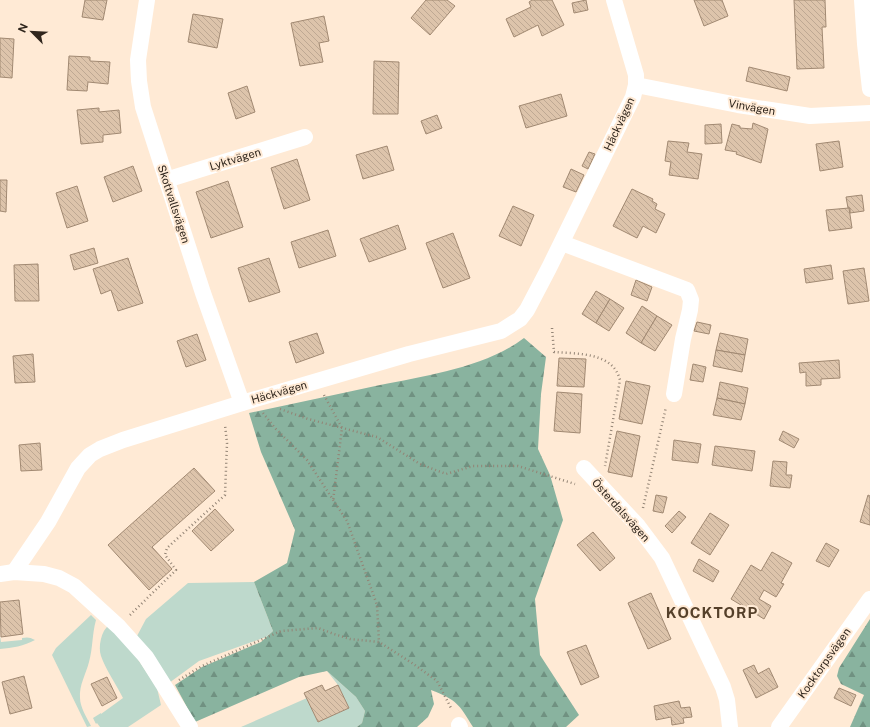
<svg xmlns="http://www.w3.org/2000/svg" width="870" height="727" viewBox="0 0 870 727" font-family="'Public Sans',sans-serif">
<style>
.green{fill:#bed9cc}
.forest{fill:url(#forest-firs)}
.building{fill:url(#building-back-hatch);stroke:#a18972}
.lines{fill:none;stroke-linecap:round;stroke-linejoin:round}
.path{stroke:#938475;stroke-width:2.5;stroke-dasharray:1 3;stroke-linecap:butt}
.minor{stroke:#fff;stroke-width:16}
.labels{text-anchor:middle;stroke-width:4;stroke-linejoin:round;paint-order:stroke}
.street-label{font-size:11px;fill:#30261d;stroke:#ffead5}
.district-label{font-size:15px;font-weight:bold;letter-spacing:1px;fill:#55402a;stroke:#ffead5}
</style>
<defs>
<pattern id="forest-firs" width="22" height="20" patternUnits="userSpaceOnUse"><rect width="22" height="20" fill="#89b39f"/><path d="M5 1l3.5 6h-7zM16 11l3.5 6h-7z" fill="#709181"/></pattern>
<pattern id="building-back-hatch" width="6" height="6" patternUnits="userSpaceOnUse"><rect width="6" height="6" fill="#ddc4ab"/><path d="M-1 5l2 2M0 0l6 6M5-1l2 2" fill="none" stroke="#bea893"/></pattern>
</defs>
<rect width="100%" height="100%" fill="#ffead5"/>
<g class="green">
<polygon points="254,582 273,631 266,637 199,661 169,683 137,636 146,619 188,583"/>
<path d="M91,615L96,620C92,634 93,648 89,662C86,674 79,685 80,698C80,707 87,718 91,726L87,727L52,655L56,648Z"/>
<path d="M109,625L133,652L157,688L161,705L128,727H100L97,723L96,724L93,718L101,713V714L123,698C117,686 105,668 101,656C98,647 101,631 109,625Z"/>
<path d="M0,636L1,642L22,640V638C27,637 30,637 35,640C24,646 12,648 0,649Z"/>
<polygon points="327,671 356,697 365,711 362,723 357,727 241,727 307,698 318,722 348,708 338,685"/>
</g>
<g class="forest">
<path d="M524,338L546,357L541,394L538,449L550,475L563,520L535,599L540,655L579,715L566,727H473C459,704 457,700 431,690L434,704L428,717L417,727H357L362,723L365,711L356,697L327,671L299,677L195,722L175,685L202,667L261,642L273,631L254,582L287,563L295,530L261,452L249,413C293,404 337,394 380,385C426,376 486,367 524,338Z"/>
<polygon points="870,619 870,727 850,727 864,695 841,684 837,676 839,668"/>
</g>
<g class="building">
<polygon points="85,0 107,0 103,20 82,17"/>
<polygon points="426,0 447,0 455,6 430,35 411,18"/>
<polygon points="532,0 552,0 564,25 542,36 538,25 514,37 506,19 531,7 529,2"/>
<polygon points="586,0 588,10 574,13 572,3"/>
<polygon points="694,0 722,0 728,16 704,26"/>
<polygon points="794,0 825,0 826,27 822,27 824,68 797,69"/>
<polygon points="193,14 223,19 217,48 188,42"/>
<polygon points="324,16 329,41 319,43 323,62 300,66 291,23"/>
<polygon points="0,38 14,39 12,78 0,77"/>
<polygon points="69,56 90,57 90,61 110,62 108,84 88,82 87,91 67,90"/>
<polygon points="374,61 399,62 398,114 373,114"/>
<polygon points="749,67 790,77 787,91 746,81"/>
<polygon points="247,86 255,112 236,119 228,93"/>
<polygon points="561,94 567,116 526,128 519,106"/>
<polygon points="99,108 99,112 119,110 121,133 103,135 103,142 81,144 77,110"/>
<polygon points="437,115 442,128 426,134 421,121"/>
<polygon points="753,123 768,129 761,163 736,154 737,152 725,150 732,124 740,126 740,128 752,129"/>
<polygon points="721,124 722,143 705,144 705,125"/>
<polygon points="668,141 689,143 687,152 702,154 698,179 669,175 671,162 665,161"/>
<polygon points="839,141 843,167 820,171 816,144"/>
<polygon points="387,146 394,170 363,179 356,155"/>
<polygon points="589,152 595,154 588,169 582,166"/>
<polygon points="297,159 310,200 284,209 271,168"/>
<polygon points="133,166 142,191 113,202 104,177"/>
<polygon points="571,169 584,175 576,192 563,187"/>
<polygon points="0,180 7,180 6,212 0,211"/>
<polygon points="228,181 243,227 211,238 196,192"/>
<polygon points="77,186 88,221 67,228 56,193"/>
<polygon points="632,189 653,199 652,201 657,204 655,209 665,214 656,233 643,226 637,238 613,226"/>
<polygon points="862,195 864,211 850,213 850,208 848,208 846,197"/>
<polygon points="513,206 534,215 521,246 499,236"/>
<polygon points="849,208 852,228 829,231 826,210"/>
<polygon points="398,225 406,249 369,262 360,239"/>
<polygon points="328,230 336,256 299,268 291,242"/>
<polygon points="453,233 470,278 443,288 426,243"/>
<polygon points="94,248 98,263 74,270 70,255"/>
<polygon points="128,258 143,303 118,311 111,290 101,294 93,269"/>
<polygon points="269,258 280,292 249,302 238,268"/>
<polygon points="38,264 39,301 15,301 14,265"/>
<polygon points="831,265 833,279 806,283 804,269"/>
<polygon points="864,268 869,301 848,304 843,271"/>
<polygon points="636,280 652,287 647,301 631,295"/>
<polygon points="596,291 610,299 596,323 582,314"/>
<polygon points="610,299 624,308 609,331 596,323"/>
<polygon points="642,306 657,316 641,343 626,333"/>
<polygon points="657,316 672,325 655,351 641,343"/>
<polygon points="697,322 711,325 709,334 694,331"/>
<polygon points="317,333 324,353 296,363 289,342"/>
<polygon points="720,333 748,339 745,355 716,350"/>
<polygon points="197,334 206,360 186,367 177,341"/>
<polygon points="716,350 745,355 742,372 713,366"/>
<polygon points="33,354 35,382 15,383 13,356"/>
<polygon points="559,358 586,359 584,387 557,386"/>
<polygon points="839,360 840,378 821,379 821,385 806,386 806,372 800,373 799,363"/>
<polygon points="693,364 706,367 703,382 690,380"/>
<polygon points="626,381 650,386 642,424 619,419"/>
<polygon points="720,382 748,388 745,404 717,398"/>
<polygon points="557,392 582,394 580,433 554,431"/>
<polygon points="717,398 745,404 741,420 713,415"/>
<polygon points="617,431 640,436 632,477 608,472"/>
<polygon points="783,431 799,439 794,448 779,440"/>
<polygon points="674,440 701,444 698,463 672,460"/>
<polygon points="40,443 42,470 21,471 19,445"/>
<polygon points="715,446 755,451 752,471 712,465"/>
<polygon points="773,461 787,462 786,475 792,475 790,488 770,486"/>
<polygon points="194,468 215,491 152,547 172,569 149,590 108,545"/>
<polygon points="656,495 667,497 663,513 653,511"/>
<polygon points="868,495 870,496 870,525 860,522"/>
<polygon points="215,509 234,530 211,551 192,531"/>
<polygon points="679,511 686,517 672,533 665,526"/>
<polygon points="710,513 729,525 710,555 691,543"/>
<polygon points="593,532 615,558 600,571 577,545"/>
<polygon points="826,543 839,550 829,567 816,561"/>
<polygon points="772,552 792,563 781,583 784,584 776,597 764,590 759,599 771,606 764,619 731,599 751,565 761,571"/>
<polygon points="699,559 719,571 713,582 693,571"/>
<polygon points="651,593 671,639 648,649 628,603"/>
<polygon points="19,600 23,634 1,637 0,602"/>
<polygon points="586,645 599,677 581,685 567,652"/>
<polygon points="754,665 758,674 769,668 778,687 756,698 743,670"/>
<polygon points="24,676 32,708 10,714 2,682"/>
<polygon points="107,677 117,698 102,706 91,684"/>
<polygon points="322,685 325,691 338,685 349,708 318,722 304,693"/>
<polygon points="839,688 856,695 851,706 834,698"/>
<polygon points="679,701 681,708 690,707 692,717 683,718 684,723 672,725 671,717 656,720 654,706"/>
</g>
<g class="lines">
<g class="path">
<path d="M552,328L554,352C578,354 613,352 620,380L605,466"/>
<polyline points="324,395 342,428 333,501"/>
<polyline points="280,409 308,419 377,437 420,464 446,474 473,466 518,466 575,484"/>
<polyline points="263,413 275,428 307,460 347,521 377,605 379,642"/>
<polyline points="643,508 666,407"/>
<polyline points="130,615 176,570 165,555 167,548 225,495 227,443 225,425"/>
<polyline points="179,680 202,666 281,631 318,628 334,634 350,639 379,642 412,663 437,681 452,710"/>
</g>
<g class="minor">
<polyline points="147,0 138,60 139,81 143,107 203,293 242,403"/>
<polyline points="862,0 865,44 870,89"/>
<polyline points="636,85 738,105 810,116 870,113"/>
<polyline points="166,180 305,137"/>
<polyline points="562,243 687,290 691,300 690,310 683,339 674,394"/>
<polyline points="584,468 638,526 662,558 723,687 727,700 730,727"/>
<polyline points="14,572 48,522 78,468 90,455 100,449 123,440 242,403 409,354 501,331 520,319 527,310 549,268 633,97 636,85 636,75 614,0"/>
<polyline points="0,574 14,572 44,574 59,578 74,586 119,627 146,657 190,727"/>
<polyline points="459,725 460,727"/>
<polyline points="779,727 870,599"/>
</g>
</g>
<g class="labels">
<g class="street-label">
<text transform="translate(752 107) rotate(10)" y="4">Vinvägen</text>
<text transform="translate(619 124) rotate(-65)" y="4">Häckvägen</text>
<text transform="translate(235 159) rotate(-17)" y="4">Lyktvägen</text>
<text transform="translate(174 204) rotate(72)" y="4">Skottvallsvägen</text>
<text transform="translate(279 392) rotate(-16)" y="4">Häckvägen</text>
<text transform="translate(621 510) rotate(48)" y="4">Österdalsvägen</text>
<text transform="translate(824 663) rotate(-55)" y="4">Kocktorpsvägen</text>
</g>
<g class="district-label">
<text x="712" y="618">KOCKTORP</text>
</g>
</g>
<g transform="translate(32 32) rotate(294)" stroke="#ffead5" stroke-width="3" paint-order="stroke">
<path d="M0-3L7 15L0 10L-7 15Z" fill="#30261d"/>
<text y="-6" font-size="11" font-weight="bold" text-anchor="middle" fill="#30261d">N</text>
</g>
</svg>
